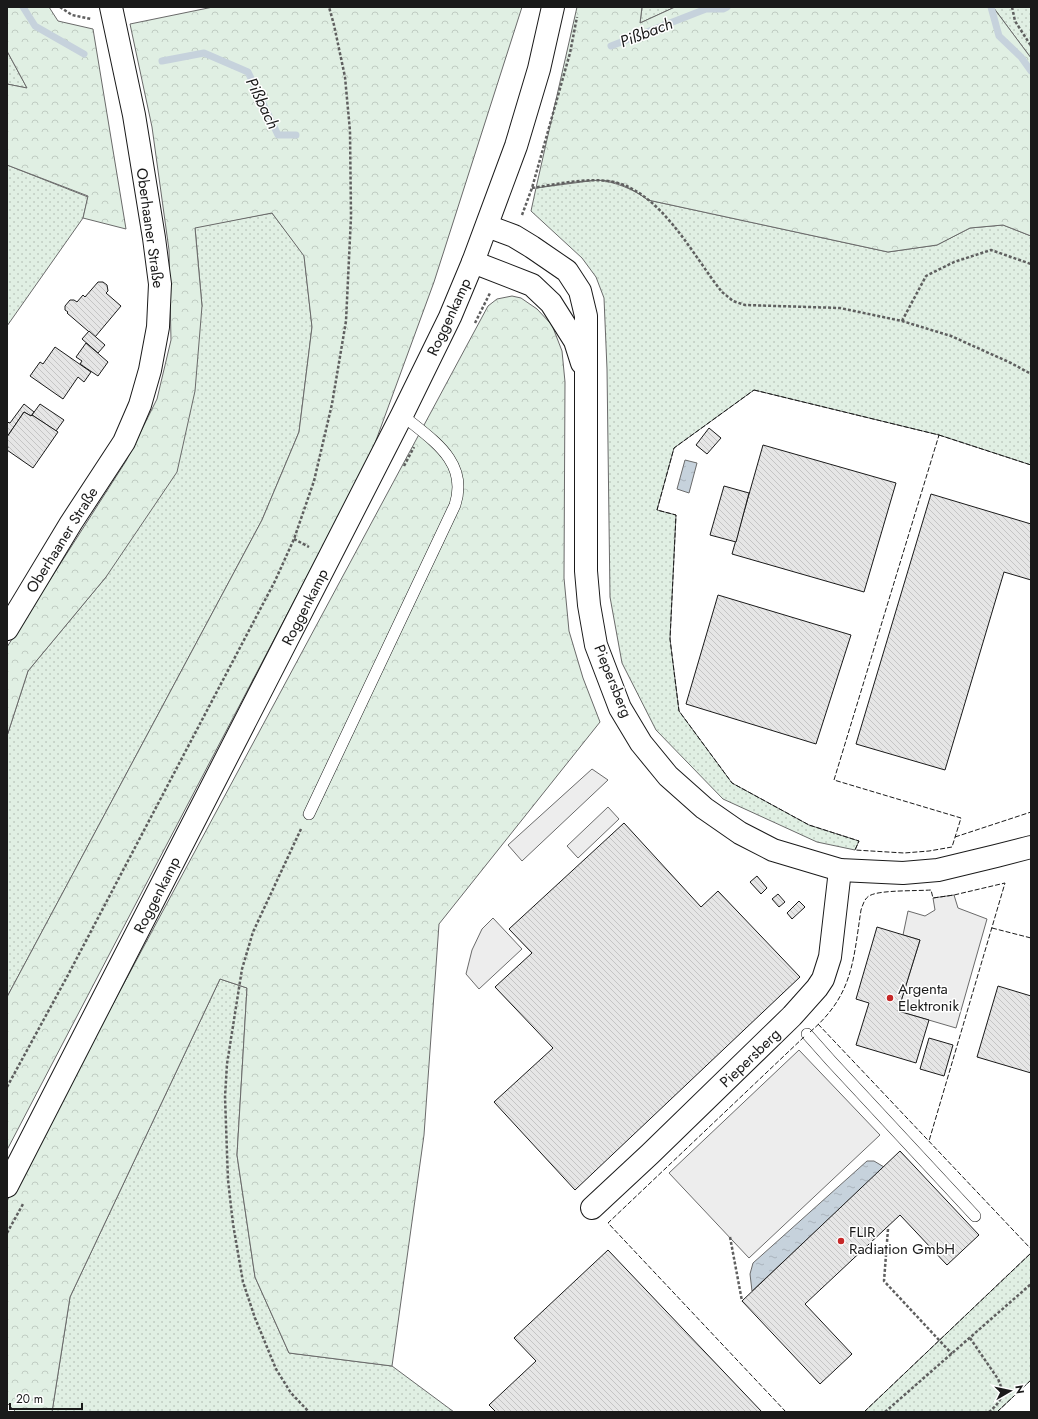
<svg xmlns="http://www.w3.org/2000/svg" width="1038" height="1419" viewBox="0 0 1038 1419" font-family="Jost,sans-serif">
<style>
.grass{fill:url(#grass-dots);stroke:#6a6a6a}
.forest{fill:url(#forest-crowns);stroke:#6a6a6a}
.parking{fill:#ededed;stroke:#6a6a6a}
.water{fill:url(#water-ripples);stroke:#6a6a6a}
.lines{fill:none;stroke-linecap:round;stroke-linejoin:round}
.stream{stroke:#c6d2dc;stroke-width:7}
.building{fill:url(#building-back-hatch);stroke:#1a1a1a}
.lane-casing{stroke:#1a1a1a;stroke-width:12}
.street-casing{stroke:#1a1a1a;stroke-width:24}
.secondary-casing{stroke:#1a1a1a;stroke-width:24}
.primary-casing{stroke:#1a1a1a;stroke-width:24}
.path{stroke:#5f5f5f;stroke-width:2.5;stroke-dasharray:3 2;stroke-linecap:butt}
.lane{stroke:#fff;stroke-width:11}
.street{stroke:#fff;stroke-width:22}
.secondary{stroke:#fff;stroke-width:22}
.primary{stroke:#fff;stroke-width:22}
.fence{stroke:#1a1a1a;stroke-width:1;stroke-dasharray:5 2;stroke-linecap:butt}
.poi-dot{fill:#c62828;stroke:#fff;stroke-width:1.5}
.labels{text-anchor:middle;stroke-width:3;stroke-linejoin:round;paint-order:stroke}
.street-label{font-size:15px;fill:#1a1a1a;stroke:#fff}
.poi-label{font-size:15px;fill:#1a1a1a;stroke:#fff;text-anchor:start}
.water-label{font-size:16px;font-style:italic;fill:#1a1a1a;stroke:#fff}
</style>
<defs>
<pattern id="grass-dots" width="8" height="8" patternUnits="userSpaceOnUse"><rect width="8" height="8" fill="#e0efe3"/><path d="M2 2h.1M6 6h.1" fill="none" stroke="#c0ccc2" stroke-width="1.8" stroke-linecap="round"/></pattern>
<pattern id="forest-crowns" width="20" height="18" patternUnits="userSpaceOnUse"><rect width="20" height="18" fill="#e0efe3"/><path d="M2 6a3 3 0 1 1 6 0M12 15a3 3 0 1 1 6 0" fill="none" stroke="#c0ccc2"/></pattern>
<pattern id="water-ripples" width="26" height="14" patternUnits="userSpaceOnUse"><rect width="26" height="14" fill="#c6d2dc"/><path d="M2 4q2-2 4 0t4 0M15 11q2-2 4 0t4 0" fill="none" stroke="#aab4bc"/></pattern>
<pattern id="building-back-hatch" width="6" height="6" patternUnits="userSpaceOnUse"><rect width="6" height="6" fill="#e6e6e6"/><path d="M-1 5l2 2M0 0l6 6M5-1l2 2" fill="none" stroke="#c5c5c5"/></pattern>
</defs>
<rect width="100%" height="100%" fill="#fff"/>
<g class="grass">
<polygon points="642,7 675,7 640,23"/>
<polygon points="993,7 1031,7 1031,58"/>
<polygon points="7,51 27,88 7,84"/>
<polygon points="7,165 88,197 83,218 7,326"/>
<path d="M597,180C616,182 633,189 648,200L888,252L937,245L970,228L1003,225L1031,236V465L939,435L754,390L674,448L657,510L676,515L670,639L679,711L732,783L809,825L859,841L855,850L817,842L723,799L656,730L622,663L610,597L607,369L604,298L596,277L582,258L531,211L536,188Z"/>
<polygon points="272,213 304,255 312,327 299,432 262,520 7,997 7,736 28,671 106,577 202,306 195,227"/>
<polygon points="220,979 247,988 237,1155 255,1277 289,1353 392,1366 454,1412 52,1412 70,1297"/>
<polygon points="1031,1253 1031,1380 997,1412 864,1412"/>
</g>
<g class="forest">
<polygon points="7,7 49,7 58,21 93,29 126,229 83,218 88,196 7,165 7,84 27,88 7,51"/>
<polygon points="213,7 522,7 434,282 371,454 7,1150 7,997 262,520 299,432 312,327 304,256 272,213 195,228 202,306 195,391 177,472 106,577 28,671 7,736 7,647 126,461 157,399 171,340 169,250 152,127 130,24"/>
<path d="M577,7H642L640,23L675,7H993L1031,58V236L1003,225L970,228L937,245L888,252L648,200C637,192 624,184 610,181C592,178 555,185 536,188Z"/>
<polygon points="512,296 521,298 537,309 552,325 562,351 565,382 564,578 569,631 583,678 600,722 439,924 424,1135 392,1366 289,1353 255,1277 237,1155 247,988 220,979 70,1297 52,1412 16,1412 7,1403 7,1201 488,306 497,299"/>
</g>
<g class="parking">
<polygon points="592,769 608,780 522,861 508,845"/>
<polygon points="608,807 619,819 578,858 567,846"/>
<polygon points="954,895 958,908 987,919 956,1028 898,1011 920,940 903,935 908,911 925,916 935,910 933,898"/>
<polygon points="493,918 522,949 479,989 466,974 472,950 482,929"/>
<polygon points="799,1050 880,1135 749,1258 669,1173"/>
</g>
<g class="water">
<polygon points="685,460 697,463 689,493 677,489"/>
<polygon points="867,1161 874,1161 884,1167 752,1291 750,1274 753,1263"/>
</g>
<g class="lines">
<g class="stream">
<polyline points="23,7 35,26 84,54"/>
<polyline points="991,7 999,36 1021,57 1031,71"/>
<polyline points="611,46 706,9 723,9 727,7"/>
<polyline points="162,61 204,53 248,72 278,135 296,135"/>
</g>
</g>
<g class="building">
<polygon points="98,282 103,282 107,285 108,291 106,293 121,306 95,337 67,313 68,312 65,310 65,306 70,300 74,300 77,302 83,295 85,297"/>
<polygon points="89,331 105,345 98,353 82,339"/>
<polygon points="86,343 108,362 98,376 80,364 82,361 76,357"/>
<polygon points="55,347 91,372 84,382 78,377 63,399 30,376 40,362 43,364"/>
<polygon points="24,404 34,412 31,416 24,412 7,437 7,422 10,423"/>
<polygon points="40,404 64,420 56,431 32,415"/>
<polygon points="24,412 31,416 32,415 58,432 33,468 7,450 8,447 7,446 7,437"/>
<polygon points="709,428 721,438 707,454 696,445"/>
<polygon points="763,445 896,483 864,592 732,554"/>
<polygon points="724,486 749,493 736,542 710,535"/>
<polygon points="931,494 1031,524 1031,580 1004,572 945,770 856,744"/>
<polygon points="718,595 851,635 816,744 686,704"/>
<polygon points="624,823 701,907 718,891 800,977 575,1190 494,1102 553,1048 495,987 532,953 509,929"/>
<polygon points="757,876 767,888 761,894 750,882"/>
<polygon points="778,894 785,902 779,907 772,899"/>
<polygon points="799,901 805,907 792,919 787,913"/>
<polygon points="877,927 920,940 898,1011 929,1020 916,1063 856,1045 869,1003 856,999"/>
<polygon points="998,986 1031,996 1031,1073 977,1057"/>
<polygon points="929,1038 953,1045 944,1076 920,1069"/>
<polygon points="900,1151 979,1235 947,1265 900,1215 805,1304 852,1354 820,1384 742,1301"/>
<polygon points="608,1250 762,1412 496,1412 489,1405 536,1361 514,1338"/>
</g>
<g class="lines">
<g class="lane-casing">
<g id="lane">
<path d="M309,814L455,505C469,461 432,440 402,415"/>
<polyline points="807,1034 831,1061 975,1216"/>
</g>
</g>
<g class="street-casing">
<g id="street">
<polyline points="487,226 514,236 532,247 567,271 580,291 586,316 586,571 589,605 596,645 620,708 641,743 668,776 704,808 740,833 773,850 840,870 903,873 938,870 996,856 1031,847"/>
<polyline points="473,262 532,285 551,303 575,341 582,363"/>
<polyline points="592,1208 650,1154 792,1016 817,988 823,979 830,957 840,870"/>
</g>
</g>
<g class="secondary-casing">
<polyline id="secondary" points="7,629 71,523 124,442 140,405 150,370 158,327 160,284 154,238 134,115 111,7"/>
</g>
<g class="primary-casing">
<polyline id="primary" points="7,1186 329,558 402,415 450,317 473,262 516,146 539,69 553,7"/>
</g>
<g class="path">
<polyline points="60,7 72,15 91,19"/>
<polyline points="1012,7 1015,21 1031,46"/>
<path d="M532,188C557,184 584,178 608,181C659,187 693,256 722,292L733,301L745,305L840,308L902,321L951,336L1011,363L1031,374"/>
<polyline points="522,215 532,188 570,53 577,17"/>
<polyline points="902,321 926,276 954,262 991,250 1031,264"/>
<polyline points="475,323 490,293"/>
<polyline points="404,466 414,447"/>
<polyline points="294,539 309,547"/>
<polyline points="301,829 253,932 242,969 227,1064 225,1097 228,1180 233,1224 243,1282 255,1318 276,1369 291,1393 309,1412"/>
<polyline points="7,1087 68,975 275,581 294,539 314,481 332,404 346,321 351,217 350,131 345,77 334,25 329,7"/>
<polyline points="888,1229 884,1281 952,1354"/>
<polyline points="7,1233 23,1204"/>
<polyline points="730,1237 742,1301"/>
<path d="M970,1338L998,1379C1005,1394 1002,1401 989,1412"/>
<polyline points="885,1412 1031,1284"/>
</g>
<use href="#lane" class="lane"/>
<use href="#street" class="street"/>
<use href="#secondary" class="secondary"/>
<use href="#primary" class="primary"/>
<g class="fence">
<polygon points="754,390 939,435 834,780 961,818 952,847 929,851 904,853 855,850 859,841 809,825 732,783 679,711 670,639 676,515 657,510 674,448"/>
<polyline points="939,435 1031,465"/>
<polyline points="955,837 1031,812"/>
<polyline points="992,928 1031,938"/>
<polyline points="818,1024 1031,1249"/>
<path d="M810,1032C853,995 853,962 861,910C863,904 865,897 871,895C882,890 917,891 931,890L933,898L954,895L1005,883L929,1141"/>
<polyline points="786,1412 608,1223 805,1036"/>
<polyline points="864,1412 1031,1253"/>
<polyline points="997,1412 1031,1380"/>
</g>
</g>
<g class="poi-dot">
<circle cx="890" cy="998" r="4"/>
<circle cx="841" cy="1241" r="4"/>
</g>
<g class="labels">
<g class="street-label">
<text transform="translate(150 228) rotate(82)" y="5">Oberhaaner Straße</text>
<text transform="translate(449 317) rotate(-65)" y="5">Roggenkamp</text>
<text transform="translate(62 540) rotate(-58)" y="5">Oberhaaner Straße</text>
<text transform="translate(305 607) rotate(-63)" y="5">Roggenkamp</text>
<text transform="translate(613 681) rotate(68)" y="5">Piepersberg</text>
<text transform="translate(157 895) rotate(-63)" y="5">Roggenkamp</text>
<text transform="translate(750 1058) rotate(-44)" y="5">Piepersberg</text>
</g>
<g class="poi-label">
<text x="898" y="994">Argenta<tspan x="898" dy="17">Elektronik</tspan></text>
<text x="849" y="1237">FLIR<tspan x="849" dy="17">Radiation GmbH</tspan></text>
</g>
<g class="water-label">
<text transform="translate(646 32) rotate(-21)" y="6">Pißbach</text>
<text transform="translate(263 103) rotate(64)" y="6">Pißbach</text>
</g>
</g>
<rect width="1038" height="1419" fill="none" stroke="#1a1a1a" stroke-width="16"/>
<g transform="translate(1010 1391) rotate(81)" stroke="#ffffff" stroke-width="3" paint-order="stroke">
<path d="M0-3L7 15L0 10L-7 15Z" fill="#1a1a1a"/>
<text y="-6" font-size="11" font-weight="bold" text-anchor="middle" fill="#1a1a1a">N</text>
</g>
<path d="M10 1403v6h72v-6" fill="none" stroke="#1a1a1a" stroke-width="2"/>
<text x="16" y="1403" font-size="12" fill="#1a1a1a" stroke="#ffffff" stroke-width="3" paint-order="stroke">20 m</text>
</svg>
